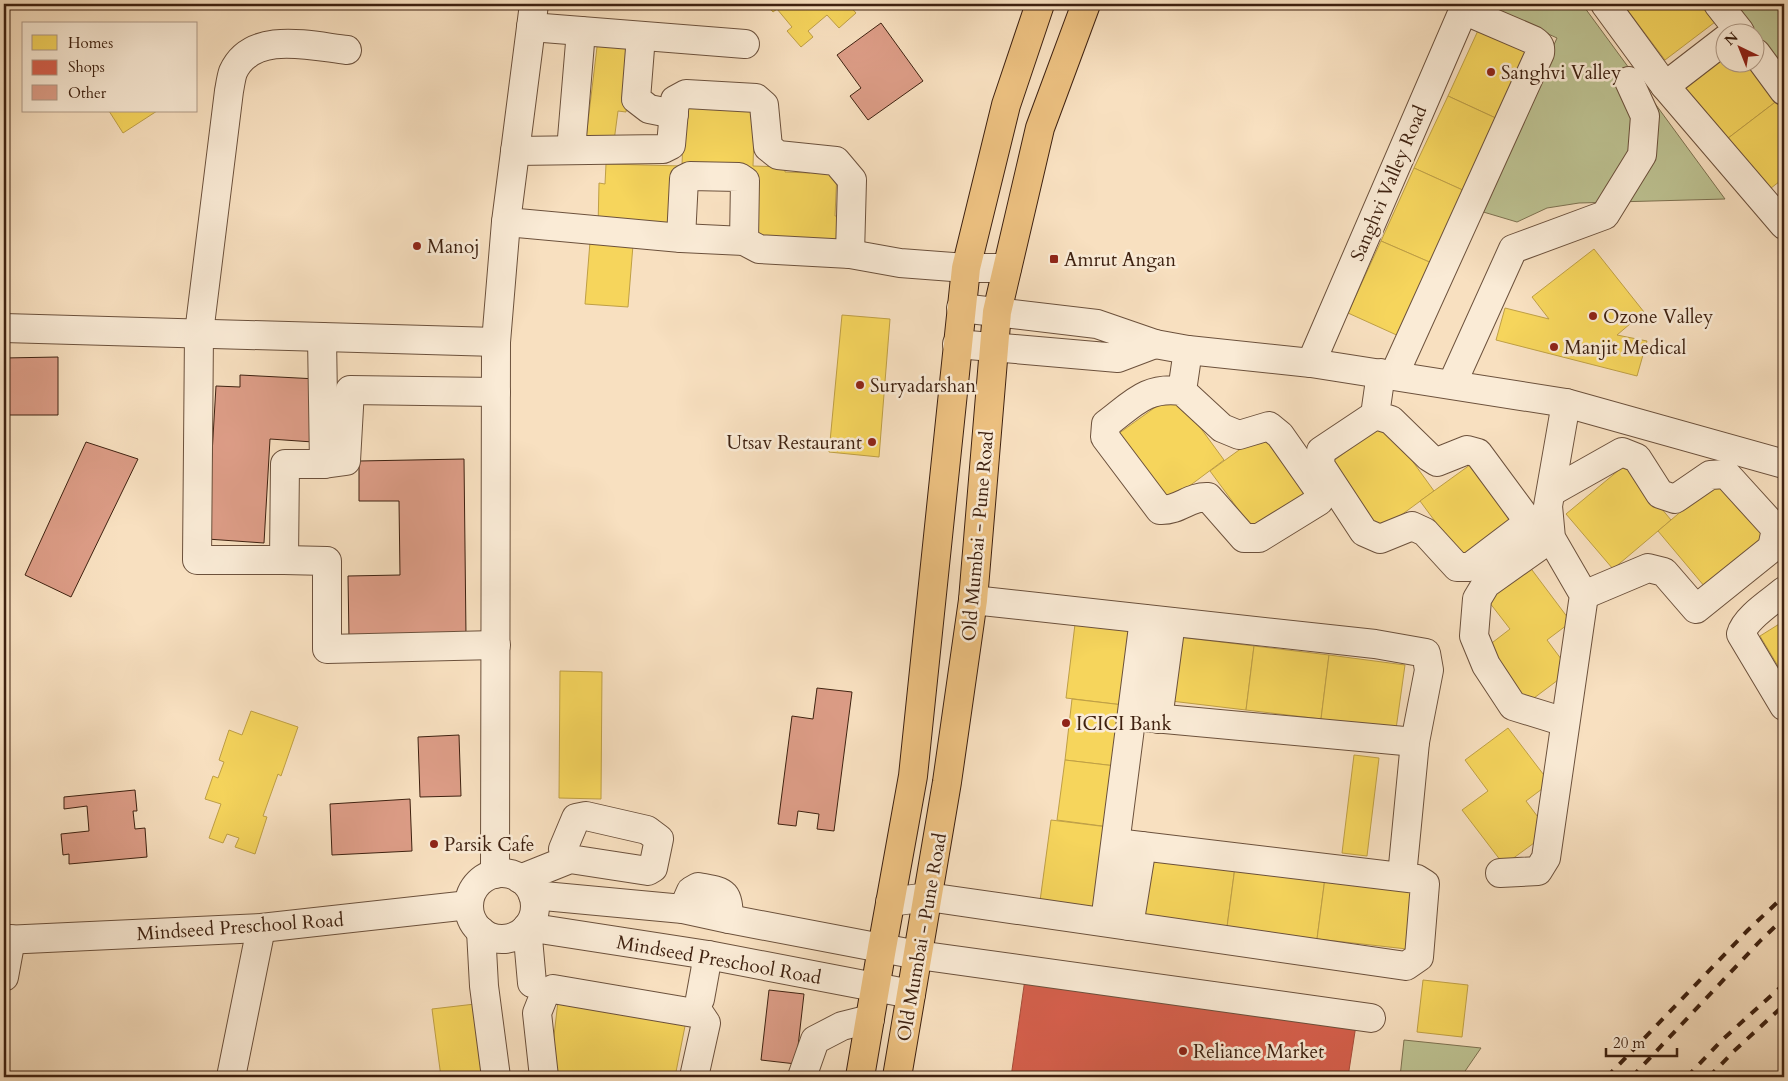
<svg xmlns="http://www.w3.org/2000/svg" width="1788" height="1081" viewBox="0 0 1788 1081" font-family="Cardo,serif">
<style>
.green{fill:#bdc292;stroke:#7e7251}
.homes{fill:#f6d55c;stroke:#bf9f45}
.shops{fill:#d6604d;stroke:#a84d3b}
.building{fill:#dd9d87;stroke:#3e2110}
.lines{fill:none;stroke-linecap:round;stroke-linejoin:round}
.minor-casing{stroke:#6c513c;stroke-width:30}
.major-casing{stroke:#3e2110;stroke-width:30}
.minor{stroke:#faebd6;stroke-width:28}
.major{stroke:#ecc080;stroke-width:28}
.rail{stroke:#3e2110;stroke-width:4;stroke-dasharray:9 9;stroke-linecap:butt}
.poi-dot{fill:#8f2418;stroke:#faebd6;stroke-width:2}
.labels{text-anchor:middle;stroke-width:5;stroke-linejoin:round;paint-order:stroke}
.poi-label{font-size:19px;fill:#3e2110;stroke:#faebd6;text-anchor:start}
.street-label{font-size:19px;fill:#3e2110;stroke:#faebd6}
</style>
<rect width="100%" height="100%" fill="#f8e0c0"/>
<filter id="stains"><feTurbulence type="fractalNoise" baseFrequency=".004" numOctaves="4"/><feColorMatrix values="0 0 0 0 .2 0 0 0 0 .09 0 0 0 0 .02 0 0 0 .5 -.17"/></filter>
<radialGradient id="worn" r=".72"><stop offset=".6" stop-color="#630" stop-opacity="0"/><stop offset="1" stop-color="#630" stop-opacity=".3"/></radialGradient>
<g class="green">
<polygon points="1483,4 1582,4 1725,199 1579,203 1547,208 1517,222 1480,211 1557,38"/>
<polygon points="1735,4 1784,4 1784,71"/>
<polygon points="1404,1040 1481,1048 1461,1077 1400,1077"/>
</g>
<g class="homes">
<polygon points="766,4 848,4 856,13 839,28 827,15 808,31 813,37 801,47 787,31 792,27 777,9 773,12"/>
<polygon points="1623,4 1707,4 1719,19 1665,60"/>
<polygon points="1481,24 1534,48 1500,120 1448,96"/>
<polygon points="598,39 634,44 626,112 618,111 614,141 586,138"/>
<polygon points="1726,56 1726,62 1750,62 1778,100 1723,142 1683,88"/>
<polygon points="1448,96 1500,120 1467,192 1414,168"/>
<polygon points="1778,100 1784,109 1784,178 1762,195 1723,142"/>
<polygon points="684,103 755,105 753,166 785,167 785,172 810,173 810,168 837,171 835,216 840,216 839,245 753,243 755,170 679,168 677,229 598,228 599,183 605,184 606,164 682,166"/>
<polygon points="109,111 157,111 123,133"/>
<polygon points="1414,168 1467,192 1434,264 1381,241"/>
<polygon points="1381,241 1434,264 1401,337 1348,313"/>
<polygon points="590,242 633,245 628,307 585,304"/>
<polygon points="1594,249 1644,312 1617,335 1647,341 1637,376 1496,340 1505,308 1549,319 1532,297"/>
<polygon points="842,315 890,319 879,457 829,452"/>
<polygon points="1175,393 1224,460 1168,502 1118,434"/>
<polygon points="1385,423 1434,491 1378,532 1328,465"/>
<polygon points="1264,432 1308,493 1255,532 1210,471"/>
<polygon points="1474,462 1518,523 1465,562 1420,501"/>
<polygon points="1625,465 1671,520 1613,569 1566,514"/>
<polygon points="1717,481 1764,537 1705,587 1658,531"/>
<polygon points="1529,566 1571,622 1547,640 1570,671 1526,704 1484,649 1510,629 1486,598"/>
<polygon points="1076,616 1133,623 1123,705 1066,698"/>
<polygon points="1784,621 1784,676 1760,636"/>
<polygon points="1179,637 1254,646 1246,710 1171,701"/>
<polygon points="1254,646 1329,655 1321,719 1246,710"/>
<polygon points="1329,655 1405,665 1396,729 1321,719"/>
<polygon points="560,671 602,672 601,799 559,798"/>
<polygon points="1072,699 1132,706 1124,767 1065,760"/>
<polygon points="251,711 298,727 281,776 278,774 263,816 267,817 255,854 235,847 239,838 227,834 223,843 209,838 221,804 205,799 213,776 218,778 224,762 219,760 229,730 242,735"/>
<polygon points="1508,728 1550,783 1526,801 1549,832 1504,865 1462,810 1488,791 1465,760"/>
<polygon points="1354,755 1379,758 1367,856 1342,853"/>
<polygon points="1065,760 1124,767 1117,828 1057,820"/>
<polygon points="1051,820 1108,827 1097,908 1040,901"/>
<polygon points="1145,856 1235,867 1227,927 1137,917"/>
<polygon points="1235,867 1325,878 1317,939 1227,927"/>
<polygon points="1325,878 1414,889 1407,949 1317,939"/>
<polygon points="1423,980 1468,985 1462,1037 1417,1032"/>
<polygon points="558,1001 686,1021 675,1077 622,1077 550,1071"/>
<polygon points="475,1004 483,1071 441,1077 432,1009"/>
</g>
<polygon class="shops" points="1025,979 1356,1025 1348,1077 1011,1077"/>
<g class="building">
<polygon points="881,23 923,81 868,120 850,96 861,88 837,55"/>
<polygon points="58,357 58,415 4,415 4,358"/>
<polygon points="240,375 317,379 313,442 270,439 264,543 207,539 216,386 240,387"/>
<polygon points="86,442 138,459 71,597 25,575"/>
<polygon points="464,459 466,636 349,638 348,576 400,575 399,501 359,501 359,461"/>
<polygon points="817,688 852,692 834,831 817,829 819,814 798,811 796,826 778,824 792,716 813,719"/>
<polygon points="459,735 461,796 420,797 418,737"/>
<polygon points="135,790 137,811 133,811 135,829 145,828 147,857 69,864 69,854 63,855 61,834 89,831 87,806 64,809 64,797"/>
<polygon points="410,799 412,851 332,855 330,804"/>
<polygon points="769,990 804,994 796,1064 761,1060"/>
</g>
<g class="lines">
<g class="minor-casing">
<g id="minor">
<polyline points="1605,4 1665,86 1726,39"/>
<polyline points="1718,4 1740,32"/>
<polyline points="531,27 745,44"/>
<polyline points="641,36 636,99 649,109 674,114"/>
<polyline points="1756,53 1784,91"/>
<polyline points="1665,86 1784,225"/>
<polyline points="571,150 581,31"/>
<polyline points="515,151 663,149 671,145 675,100 686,94 756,98 764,105 768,147 778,155 836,161 852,180 850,254"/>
<polyline points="506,222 681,238 744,241 759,249 850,254 900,263 966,268 1007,268"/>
<polyline points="681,238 684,179 690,176 739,177 745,181 744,241"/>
<polyline points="4,328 496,342"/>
<path d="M322,337L324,464H285L284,560H197L199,333L229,91C230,86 231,78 233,72C252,30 311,46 347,50"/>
<polyline points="957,344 1118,358 1155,344 1097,324 961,308"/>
<polyline points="1155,344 1188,350 1311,363 1566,403 1784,464"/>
<polyline points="1311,363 1466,4"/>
<path d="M1394,375L1540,53C1541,46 1539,44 1533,40L1463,10"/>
<polyline points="1452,384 1513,249 1605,215 1642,155 1645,116 1629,81"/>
<path d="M1182,391C1146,386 1133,404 1106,424L1105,437L1160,510C1179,511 1190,496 1208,497L1244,538H1259L1319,501L1320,492L1280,435L1269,426L1239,435L1222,428L1182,391L1188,350"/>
<polyline points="1375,415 1321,451 1320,465 1364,532 1380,539 1412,526 1425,532 1457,567 1470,567 1524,526 1523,514 1478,453 1467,450 1437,462 1429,457 1391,420 1375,415 1381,373"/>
<polyline points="324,464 346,461 350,390 496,392"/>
<polyline points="1551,492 1622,452 1637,458 1660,494 1675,499 1710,475 1726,474 1776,529 1772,548 1696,609 1664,572 1648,568 1584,595"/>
<polyline points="1551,538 1486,584 1477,599 1474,636 1486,665 1513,706 1565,722"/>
<polyline points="284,560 327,561 327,649 496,645"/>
<path d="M1784,591C1771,602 1745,618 1741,634L1784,706"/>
<polyline points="973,600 1375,644 1426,653 1429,670 1415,742 1402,876"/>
<polyline points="1132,716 1415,742"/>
<polyline points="1158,719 1171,622"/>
<polyline points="1500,873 1538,871 1546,858 1584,595 1551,538 1548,506 1566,403"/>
<circle cx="502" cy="906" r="33"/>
<polyline points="495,874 496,342 506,222 534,4"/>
<polyline points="520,879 570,859 648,871 653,868 659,839 647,830 586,816 576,818 563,849 570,859"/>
<polyline points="533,895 683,909 729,919 918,955 1371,1018"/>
<polyline points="890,902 928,897 1406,966 1419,957 1425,884 1417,879 1116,843"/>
<path d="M683,909L691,891L698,887C725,892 728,890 729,919"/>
<polyline points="1105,922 1144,619"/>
<polyline points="1129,926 1142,846"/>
<polyline points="481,931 484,986 496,1077"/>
<polyline points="4,940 261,928 469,905"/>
<polyline points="4,977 11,939"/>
<polyline points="532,983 527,927 708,955 911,994"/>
<polyline points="700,999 708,955"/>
<polyline points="231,1077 261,928"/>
<polyline points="544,1077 537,1013 545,993 553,989 700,1014 706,1023 694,1077"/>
<polyline points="802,1077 815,1040 842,1026 870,1019"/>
</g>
</g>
<g class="major-casing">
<g id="major">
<polyline points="860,1077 882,948 913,776 966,268 1006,105 1040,4"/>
<polyline points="897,1077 947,782 973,600 997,312 1040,128 1086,4"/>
</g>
</g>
<use href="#minor" class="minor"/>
<use href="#major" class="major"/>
<g class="rail">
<polyline points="1607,1077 1748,930 1784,896"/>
<polyline points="1632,1077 1761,940 1784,918"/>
<polyline points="1687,1077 1722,1040 1784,984"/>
<polyline points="1709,1077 1733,1052 1784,1005"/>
</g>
</g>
<g class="poi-dot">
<circle cx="1491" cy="72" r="5"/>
<circle cx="417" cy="246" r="5"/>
<rect x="1049" y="254" width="10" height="10" rx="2.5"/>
<circle cx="1593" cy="316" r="5"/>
<circle cx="1554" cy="347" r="5"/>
<circle cx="860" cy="385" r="5"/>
<circle cx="872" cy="442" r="5"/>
<circle cx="1066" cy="723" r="5"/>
<circle cx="434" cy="844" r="5"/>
<circle cx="1183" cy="1051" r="5"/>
</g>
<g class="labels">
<g class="poi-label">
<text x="1501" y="79">Sanghvi Valley</text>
<text x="427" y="253">Manoj</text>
<text x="1064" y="266">Amrut Angan</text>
<text x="1603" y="323">Ozone Valley</text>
<text x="1564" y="354">Manjit Medical</text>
<text x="870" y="392">Suryadarshan</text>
<text x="862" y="449" text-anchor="end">Utsav Restaurant</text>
<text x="1076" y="730">ICICI Bank</text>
<text x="444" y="851">Parsik Cafe</text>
<text x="1193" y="1058">Reliance Market</text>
</g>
<g class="street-label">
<text transform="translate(1388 183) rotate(-67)" y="7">Sanghvi Valley Road</text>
<text transform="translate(977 536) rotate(-85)" y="7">Old Mumbai - Pune Road</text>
<text transform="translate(240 926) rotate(-4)" y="7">Mindseed Preschool Road</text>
<text transform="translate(921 937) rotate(-80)" y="7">Old Mumbai - Pune Road</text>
<text transform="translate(719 959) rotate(10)" y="7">Mindseed Preschool Road</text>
</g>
</g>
<rect width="1788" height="1081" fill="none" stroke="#f8e0c0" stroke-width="20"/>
<rect x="5" y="5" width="1778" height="1071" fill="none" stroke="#3e2110" stroke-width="2.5"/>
<rect x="10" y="10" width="1768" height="1061" fill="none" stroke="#3e2110"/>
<rect x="22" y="22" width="175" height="90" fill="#faebd6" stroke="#af9a87"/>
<rect x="32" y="35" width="25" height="15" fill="#f6d55c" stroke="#af9a87"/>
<text x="68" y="48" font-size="15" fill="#3e2110">Homes</text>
<rect x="32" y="60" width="25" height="15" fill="#d6604d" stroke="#af9a87"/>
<text x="68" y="72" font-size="15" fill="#3e2110">Shops</text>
<rect x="32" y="85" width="25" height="15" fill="#dd9d87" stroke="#af9a87"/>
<text x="68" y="98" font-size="15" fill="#3e2110">Other</text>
<g transform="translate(1740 48) rotate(317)"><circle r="24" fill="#faebd6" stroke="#af9a87"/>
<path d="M0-4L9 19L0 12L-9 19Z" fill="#8f2418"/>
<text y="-8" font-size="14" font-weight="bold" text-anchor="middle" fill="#3e2110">N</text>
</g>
<path d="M1606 1048v8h71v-8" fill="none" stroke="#3e2110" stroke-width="2.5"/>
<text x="1613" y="1048" font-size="15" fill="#3e2110" stroke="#faebd6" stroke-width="4" paint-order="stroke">20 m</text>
<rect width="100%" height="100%" filter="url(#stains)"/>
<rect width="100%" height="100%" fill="url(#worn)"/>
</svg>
